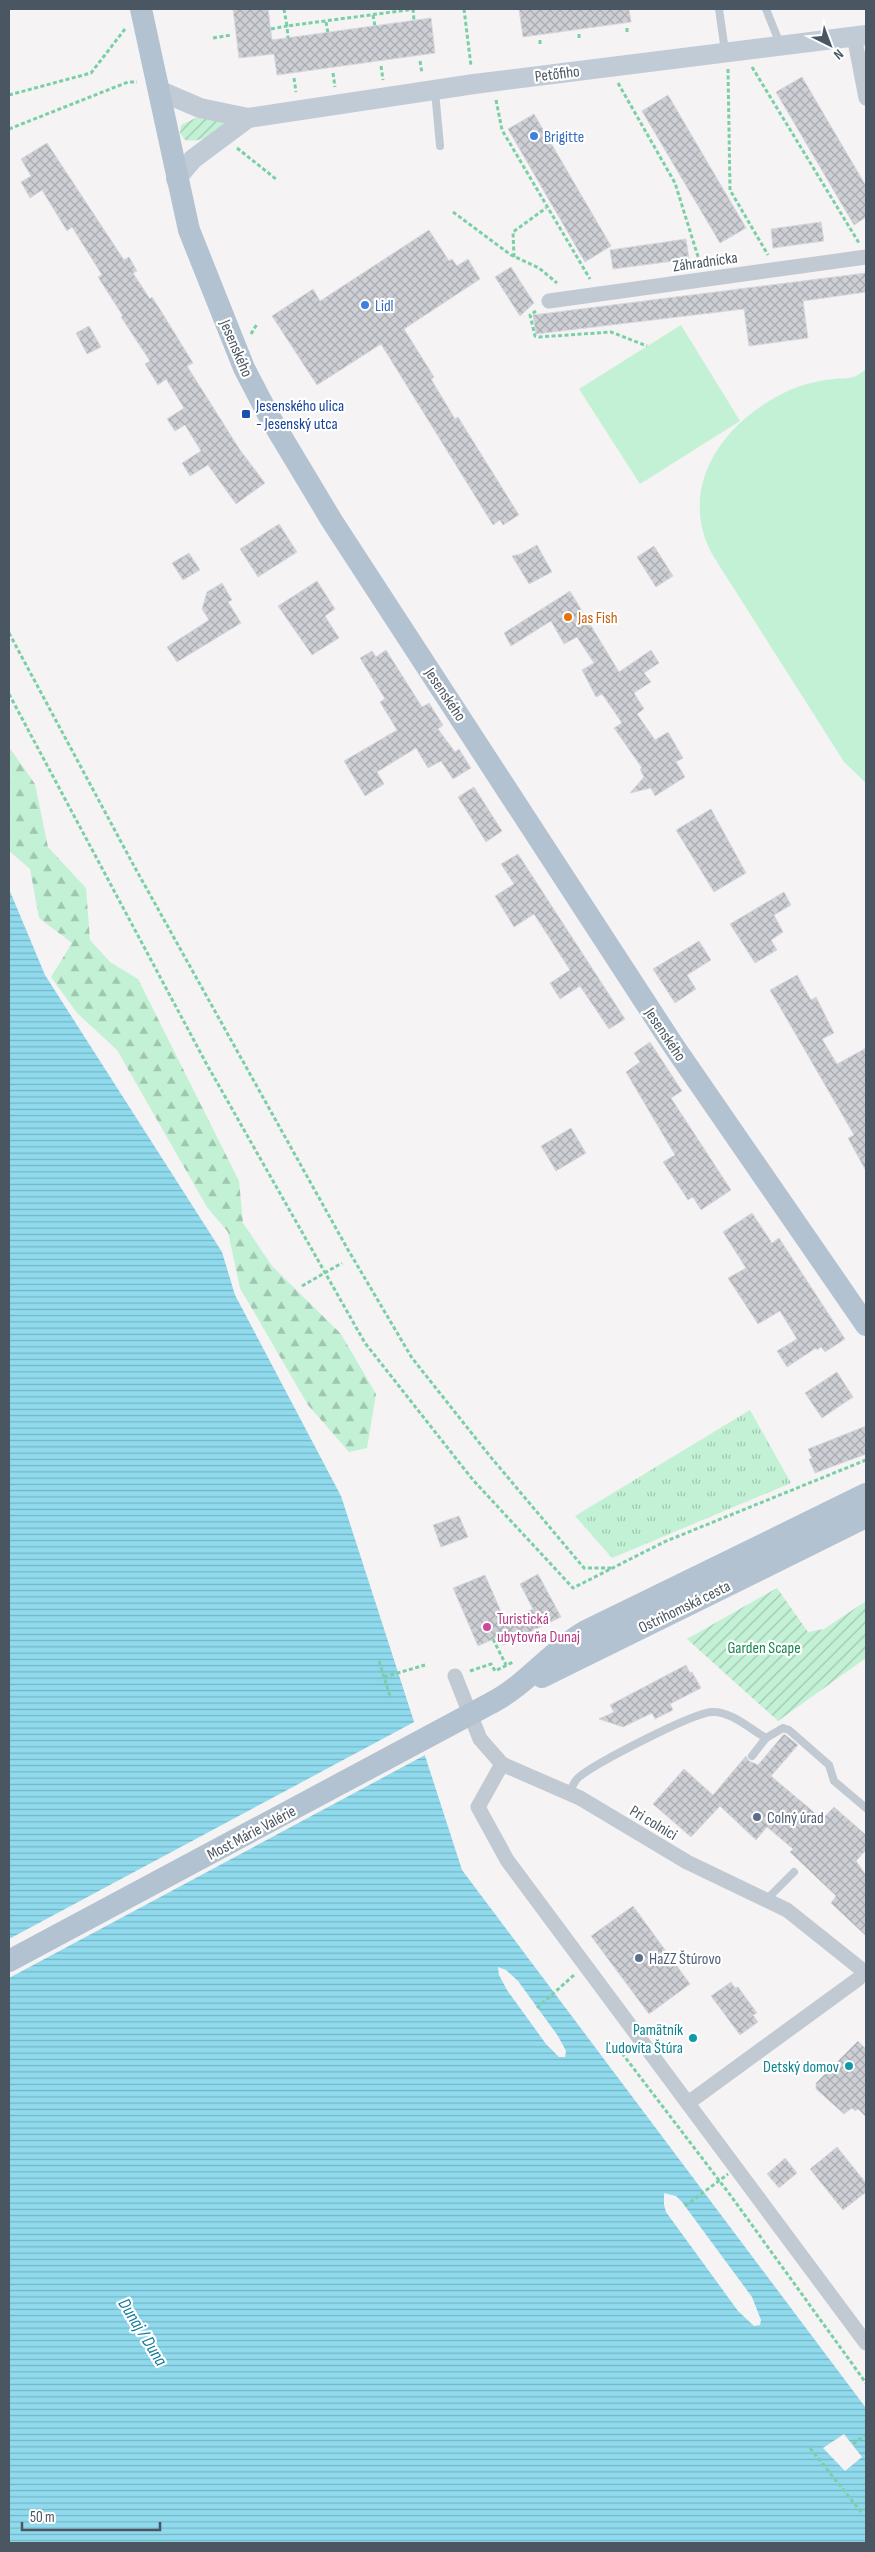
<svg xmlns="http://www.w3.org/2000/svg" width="875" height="2552" viewBox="0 0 875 2552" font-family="'Sofia Sans Condensed',sans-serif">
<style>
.grass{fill:url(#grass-tufts)}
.forest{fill:url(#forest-firs)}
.garden{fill:url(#garden-furrows)}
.pitch{fill:#c3f1d5}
.water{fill:url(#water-rules)}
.pier{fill:#f5f3f3}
.building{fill:url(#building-cross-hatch);stroke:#d7d9de}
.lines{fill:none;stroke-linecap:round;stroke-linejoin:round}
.path{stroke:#7ad0a6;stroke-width:3;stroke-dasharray:4 2.5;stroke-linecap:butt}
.lane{stroke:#c1cad2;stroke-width:8}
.street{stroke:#c1cad2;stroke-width:15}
.secondary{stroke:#c1cbd6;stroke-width:20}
.primary{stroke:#b3c2d1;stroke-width:22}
.path-bridge{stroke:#7ad0a6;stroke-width:3;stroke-dasharray:4 2.5;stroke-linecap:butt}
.primary-bridge{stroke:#b3c2d1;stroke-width:22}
.shop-dot{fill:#3f7fe0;stroke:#fff;stroke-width:2}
.transit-dot{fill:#1a4fb4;stroke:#fff;stroke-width:2}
.food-dot{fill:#e8710a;stroke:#fff;stroke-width:2}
.hotel-dot{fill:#d1479c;stroke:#fff;stroke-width:2}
.service-dot{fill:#5c6f8a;stroke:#fff;stroke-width:2}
.culture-dot{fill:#0f9aa8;stroke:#fff;stroke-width:2}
.labels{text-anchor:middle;stroke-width:4.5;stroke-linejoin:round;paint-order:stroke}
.street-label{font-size:16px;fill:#4a5661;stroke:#fff}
.shop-label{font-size:16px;fill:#366cbe;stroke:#fff;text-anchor:start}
.transit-label{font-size:16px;fill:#164399;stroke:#fff;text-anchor:start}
.food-label{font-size:16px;fill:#c56008;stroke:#fff;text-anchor:start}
.hotel-label{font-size:16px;fill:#b23c85;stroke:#fff;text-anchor:start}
.park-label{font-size:16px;fill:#17864f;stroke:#fff}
.service-label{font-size:16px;fill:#4e5e75;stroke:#fff;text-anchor:start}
.culture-label{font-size:16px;fill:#0d838f;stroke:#fff;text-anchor:end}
.water-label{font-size:18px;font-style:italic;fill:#0c7c9b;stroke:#fff}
</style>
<defs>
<pattern id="grass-tufts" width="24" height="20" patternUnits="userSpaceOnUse" patternTransform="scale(1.25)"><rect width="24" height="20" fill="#c3f1d5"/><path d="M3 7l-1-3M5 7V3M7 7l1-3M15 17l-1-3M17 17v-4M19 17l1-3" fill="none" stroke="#a0c6b0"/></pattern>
<pattern id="forest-firs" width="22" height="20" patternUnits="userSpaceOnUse" patternTransform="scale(1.25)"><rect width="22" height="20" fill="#c3f1d5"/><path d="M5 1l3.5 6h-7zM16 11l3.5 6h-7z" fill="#a0c6b0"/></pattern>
<pattern id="garden-furrows" width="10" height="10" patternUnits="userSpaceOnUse" patternTransform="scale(1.25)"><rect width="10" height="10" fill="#c3f1d5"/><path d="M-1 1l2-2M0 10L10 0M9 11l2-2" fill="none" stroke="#a0c6b0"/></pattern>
<pattern id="water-rules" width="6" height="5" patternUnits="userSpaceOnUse" patternTransform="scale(1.25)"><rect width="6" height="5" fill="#90daee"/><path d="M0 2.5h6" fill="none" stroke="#78b4c4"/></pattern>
<pattern id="building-cross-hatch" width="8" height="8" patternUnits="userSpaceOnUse" patternTransform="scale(1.25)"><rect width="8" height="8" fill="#cdcfd5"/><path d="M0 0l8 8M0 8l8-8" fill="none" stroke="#a8abb0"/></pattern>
</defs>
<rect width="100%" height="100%" fill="#f5f3f3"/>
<polygon class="grass" points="750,1410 791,1483 612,1558 575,1516"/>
<polygon class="forest" points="9,747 35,784 48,847 86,888 90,940 110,962 138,979 239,1181 243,1223 272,1266 341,1334 376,1394 367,1448 349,1452 308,1405 240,1288 228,1232 207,1207 117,1050 77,1013 51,977 72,943 39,918 30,869 9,851"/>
<g class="garden">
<path d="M202,115L212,116L228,125C214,134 202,143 185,140L180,133L181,125Z"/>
<polygon points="777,1588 808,1632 824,1629 866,1601 866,1658 778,1721 687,1639"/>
</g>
<g class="pitch">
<polygon points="681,325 740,421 640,484 579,389"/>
<path d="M866,369V783L844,762L712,554C674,482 730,414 797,387C809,383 822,380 834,379C840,378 848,379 853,377C858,376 862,372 866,369Z"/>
</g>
<polygon class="water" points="9,889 45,975 222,1252 235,1295 341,1496 462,1870 866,2408 866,2543 9,2543"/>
<g class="pier">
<polygon points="416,1721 427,1754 9,1978 9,1939"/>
<polygon points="498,1967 506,1970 518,1981 558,2036 566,2051 565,2057 559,2057 546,2044 507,1990 499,1975"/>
<polygon points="664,2193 676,2196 682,2202 752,2297 761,2320 760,2325 754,2326 738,2311 666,2212 664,2205"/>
<polygon points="844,2434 862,2457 845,2471 823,2448"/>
</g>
<g class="building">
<polygon points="233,9 268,9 272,40 431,18 435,53 277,75 274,54 239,58"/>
<polygon points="519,9 629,9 631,22 523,37"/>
<polygon points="802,77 866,186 866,217 854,225 776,92"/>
<polygon points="668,95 746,228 720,243 642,111"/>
<polygon points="534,114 611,246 585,262 508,129"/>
<polygon points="47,143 124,260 129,257 137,271 133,273 150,299 152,297 161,311 193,363 187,366 240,450 265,483 236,504 208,465 190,476 182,463 201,451 185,425 175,431 167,419 184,408 166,379 158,385 145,364 150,361 121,317 123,316 98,277 102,275 72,227 67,231 42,190 30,198 21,182 31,176 21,159"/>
<polygon points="821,222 824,241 773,248 771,229"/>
<polygon points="429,230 449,261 452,259 457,266 468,259 480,279 404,329 434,377 431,379 455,419 458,417 519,515 503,525 500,520 493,525 381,344 317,385 272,316 313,289 320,301"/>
<polygon points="686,239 689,259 613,269 610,250"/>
<polygon points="511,267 534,303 520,316 495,277"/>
<polygon points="866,273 866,292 803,301 808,338 749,346 744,309 536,334 533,315"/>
<polygon points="89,326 101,347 87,354 76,333"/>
<polygon points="279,524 297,552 258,577 240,549"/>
<polygon points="537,545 552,572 529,584 512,556 521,554"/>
<polygon points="654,546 673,576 656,587 637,557"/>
<polygon points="189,553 200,570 183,580 172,563"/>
<polygon points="317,581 335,609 325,616 339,638 312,655 278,606"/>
<polygon points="222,583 232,600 228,602 241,623 177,662 167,647 209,620 202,609 207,592"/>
<polygon points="570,591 619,672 651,650 659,663 644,673 651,682 634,693 644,709 637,714 655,740 668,732 683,758 676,762 685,777 655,796 651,788 630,793 644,777 640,769 642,768 614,728 622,723 602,694 596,697 582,670 594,663 577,637 564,644 551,621 511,646 504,633"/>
<polygon points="386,650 422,707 429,703 443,725 438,729 455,752 459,749 471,768 453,779 441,761 428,768 416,748 377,772 384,784 365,796 344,761 397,730 380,702 385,699 360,658 372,651 376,657"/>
<polygon points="474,787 502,831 486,842 458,797"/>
<polygon points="711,809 746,873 714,892 676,830"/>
<polygon points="518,854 625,1019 609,1029 580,986 560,999 550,983 570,970 534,914 514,927 495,896 514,884 501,864"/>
<polygon points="784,892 791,905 774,915 783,932 771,940 777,950 755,963 730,924"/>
<polygon points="699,941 711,960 687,975 696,989 675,1003 653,969"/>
<polygon points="797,975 811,1000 816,997 834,1033 822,1039 837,1064 866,1048 866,1171 848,1138 854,1135 770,990"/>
<polygon points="650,1042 682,1091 671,1098 731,1190 701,1210 693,1197 688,1200 663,1162 675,1155 626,1072 640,1062 634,1053"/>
<polygon points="571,1128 586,1153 556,1171 541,1146"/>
<polygon points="752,1213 772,1243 779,1238 845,1339 825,1352 821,1347 817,1350 816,1348 787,1367 777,1351 797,1339 780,1311 758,1324 728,1278 746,1268 723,1232"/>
<polygon points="837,1372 853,1397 822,1418 805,1393"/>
<polygon points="866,1426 866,1454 815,1473 809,1459 812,1458 808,1449"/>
<polygon points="459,1516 468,1537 441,1547 433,1525"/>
<polygon points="538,1574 561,1617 503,1645 500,1636 478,1646 453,1588 485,1575 505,1621 533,1609 520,1584"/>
<polygon points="686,1665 690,1673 692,1672 701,1688 670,1704 673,1710 655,1719 652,1713 623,1727 599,1719 614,1712 610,1705"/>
<polygon points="784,1734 798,1745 771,1776 822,1819 834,1807 866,1835 866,1850 856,1861 866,1875 866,1936 831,1903 836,1896 790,1852 793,1849 767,1827 756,1840 720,1806 691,1837 653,1804 684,1769 713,1795 746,1756 749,1761 758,1765"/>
<polygon points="633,1906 690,1984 649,2014 591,1936"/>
<polygon points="731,1982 735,1988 738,1987 757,2013 753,2015 758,2022 740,2035 711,1996"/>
<polygon points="858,2041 866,2049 866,2117 858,2109 855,2111 852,2108 844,2114 816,2089 816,2083"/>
<polygon points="837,2147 866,2183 866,2192 843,2210 810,2169"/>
<polygon points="785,2158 797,2173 779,2188 767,2174"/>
</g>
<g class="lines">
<g class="path">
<polyline points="284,9 287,26 415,9"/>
<polyline points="413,9 414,21"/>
<polyline points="464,9 471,66"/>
<polyline points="373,15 375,26"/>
<polyline points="326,22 328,33"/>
<polyline points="627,28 627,32"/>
<polyline points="271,29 287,26 288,38"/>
<polyline points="579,34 579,39"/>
<polyline points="213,38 231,35"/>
<polyline points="540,40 540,45"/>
<polyline points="420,61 422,73"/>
<polyline points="381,66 383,80"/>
<polyline points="752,67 859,243"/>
<polyline points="728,69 730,190 768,255"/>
<polyline points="333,73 335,87"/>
<polyline points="294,78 296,92"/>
<polyline points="618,83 675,183 700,263"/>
<polyline points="9,95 91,73 125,29"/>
<polyline points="496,100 502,130 590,279"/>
<polyline points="9,129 128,82 137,82"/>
<polyline points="237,148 276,179"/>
<polyline points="453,212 511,255 539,268 557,283"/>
<polyline points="514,257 513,232 546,208"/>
<polyline points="536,311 530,315 535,336 539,337 611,332 647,346"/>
<polyline points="251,334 257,324"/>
<polyline points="9,633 134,866 347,1248 412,1358 489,1455 584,1568 611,1568"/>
<polyline points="9,694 206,1063 365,1343 473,1480 573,1588 664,1542 866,1460"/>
<polyline points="302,1286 342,1263"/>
<polyline points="493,1639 506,1665"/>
<polyline points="379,1661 390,1696"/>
<polyline points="470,1671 491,1664 495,1671 513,1662"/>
<polyline points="384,1677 425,1665"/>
<polyline points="537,2008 574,1975"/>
<polyline points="618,2048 731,2196 866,2383"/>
<polyline points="853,2444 866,2434"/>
<polyline points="810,2448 862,2513"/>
</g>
<g class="lane">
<polyline points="719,9 725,51"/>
<polyline points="766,9 780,44"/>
<polyline points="435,91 440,146"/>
<polyline points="752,1756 766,1738"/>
<path d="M569,1793C572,1788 574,1781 579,1777C596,1763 692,1713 712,1712C731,1711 750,1729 766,1738L783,1728L789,1730L829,1765L834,1781L866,1808"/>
<polyline points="767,1899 794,1872"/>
</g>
<g class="street">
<polyline points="854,36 866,98"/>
<polyline points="549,301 866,257"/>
<polyline points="455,1676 480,1739 502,1764 580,1798 687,1862 787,1910 866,1973"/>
<polyline points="502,1764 478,1807 507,1860 866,2343"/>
<polyline points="688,2103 858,1979"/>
</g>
<g class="secondary">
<polyline points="158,90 200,108 248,118 474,84 866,35"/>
<polyline points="176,179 193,159 248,118"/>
</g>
<g class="primary">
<polyline points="141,9 189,230 244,368 269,416 332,521 673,1045 866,1325"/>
<polyline points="542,1677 866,1517"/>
<path d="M493,1702C527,1684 551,1651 584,1632L866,1494"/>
</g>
<polyline class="path-bridge" points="685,2206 728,2174"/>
<polyline class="primary-bridge" points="9,1961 493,1702"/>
</g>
<g class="shop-dot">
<circle cx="534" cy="136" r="5"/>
<circle cx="365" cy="305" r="5"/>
</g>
<rect class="transit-dot" x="241" y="409" width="10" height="10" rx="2.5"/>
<circle class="food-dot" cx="568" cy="617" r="5"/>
<circle class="hotel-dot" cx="487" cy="1627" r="5"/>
<g class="service-dot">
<circle cx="757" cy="1817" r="5"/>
<circle cx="639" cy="1958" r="5"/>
</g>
<g class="culture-dot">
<circle cx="693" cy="2038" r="5"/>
<circle cx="849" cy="2066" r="5"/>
</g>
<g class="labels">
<g class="street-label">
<text transform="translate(557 73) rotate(-7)" y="6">Petőfiho</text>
<text transform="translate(705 261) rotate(-8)" y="6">Záhradnícka</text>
<text transform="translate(237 348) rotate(67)" y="6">Jesenského</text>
<text transform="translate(446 694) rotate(56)" y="6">Jesenského</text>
<text transform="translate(666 1034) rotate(56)" y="6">Jesenského</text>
<text transform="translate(684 1606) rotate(-26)" y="6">Ostrihomská cesta</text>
<text transform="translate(654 1822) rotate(31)" y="6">Pri colnici</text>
<text transform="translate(251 1832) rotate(-28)" y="6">Most Márie Valérie</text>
</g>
<g class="shop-label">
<text x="544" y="142">Brigitte</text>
<text x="375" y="311">Lidl</text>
</g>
<g class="transit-label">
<text x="256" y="411">Jesenského ulica<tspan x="256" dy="18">- Jesenský utca</tspan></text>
</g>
<g class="food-label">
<text x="578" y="623">Jas Fish</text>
</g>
<g class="hotel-label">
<text x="497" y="1624">Turistická<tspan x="497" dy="18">ubytovňa Dunaj</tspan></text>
</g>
<g class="park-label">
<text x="764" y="1653">Garden Scape</text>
</g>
<g class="service-label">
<text x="767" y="1823">Colný úrad</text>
<text x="649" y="1964">HaZZ Štúrovo</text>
</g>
<g class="culture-label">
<text x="683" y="2035">Pamätník<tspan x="683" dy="18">Ľudovíta Štúra</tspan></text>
<text x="839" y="2072">Detský domov</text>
</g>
<g class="water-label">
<text transform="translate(143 2332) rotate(58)" y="6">Dunaj / Duna</text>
</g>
</g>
<rect width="875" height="2552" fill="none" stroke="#4a5661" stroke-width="20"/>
<g transform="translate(830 45) rotate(138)" stroke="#ffffff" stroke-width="4" paint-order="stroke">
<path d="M0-4L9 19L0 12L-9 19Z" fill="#4a5661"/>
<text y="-8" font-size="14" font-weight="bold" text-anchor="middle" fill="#4a5661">N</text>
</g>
<path d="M22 2522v8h138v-8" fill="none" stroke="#4a5661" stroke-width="2.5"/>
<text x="30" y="2522" font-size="15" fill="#4a5661" stroke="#ffffff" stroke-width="4" paint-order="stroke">50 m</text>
</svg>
